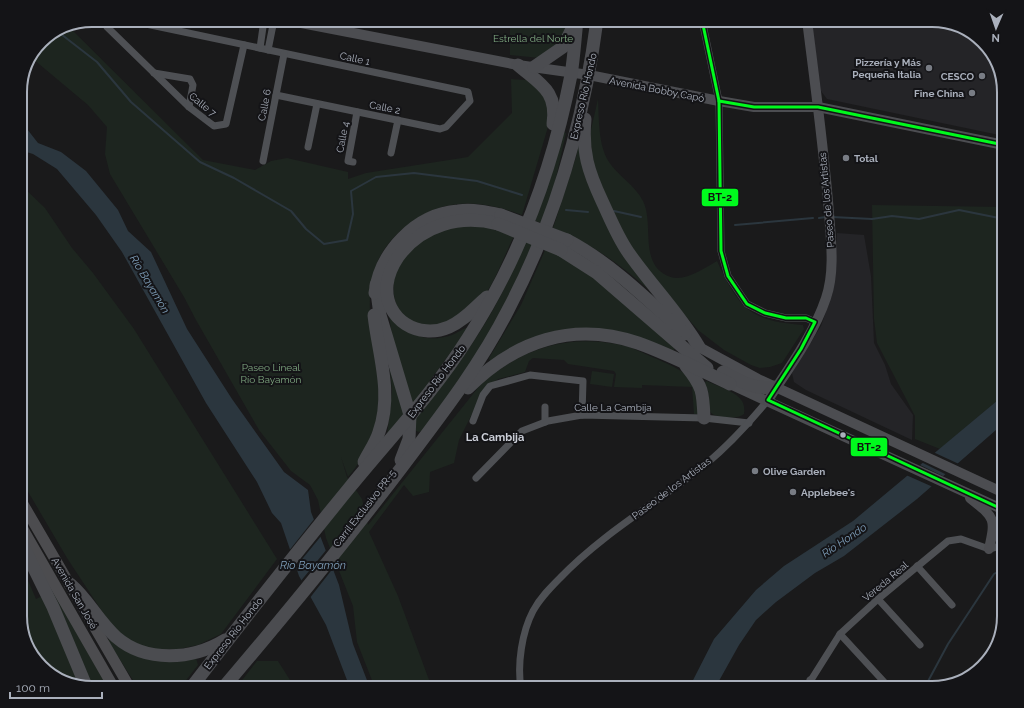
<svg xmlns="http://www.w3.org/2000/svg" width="1024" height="708" viewBox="0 0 1024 708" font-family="Raleway,sans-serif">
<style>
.built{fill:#242427}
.green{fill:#1d251f}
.water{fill:#2b363e}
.pier{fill:#1a1a1b}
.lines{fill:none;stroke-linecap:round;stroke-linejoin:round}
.stream{stroke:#2b363e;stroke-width:2}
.street{stroke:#4e5054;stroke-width:7}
.secondary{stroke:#4c4d51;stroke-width:10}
.primary{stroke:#4c4c4f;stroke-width:11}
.highway{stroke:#4b4c50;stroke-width:13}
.highway-bridge{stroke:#4b4c50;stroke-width:13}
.bus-1-casing{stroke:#141417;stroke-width:6}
.bus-1{stroke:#00fa1d;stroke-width:3}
.poi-dot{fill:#787c84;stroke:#141417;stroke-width:1.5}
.bus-dot{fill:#aab0bc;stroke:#141417;stroke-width:1.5}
.labels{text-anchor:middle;stroke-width:4;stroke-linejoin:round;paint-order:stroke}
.park-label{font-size:10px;fill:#80a982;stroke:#141417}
.street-label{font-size:10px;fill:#aab0bc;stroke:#141417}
.poi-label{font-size:10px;font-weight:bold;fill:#aab0bc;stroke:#141417;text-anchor:end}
.water-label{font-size:11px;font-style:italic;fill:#7f9fba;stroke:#141417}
.neighbourhood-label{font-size:11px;font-weight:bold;fill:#cccfd8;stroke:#141417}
.rim{fill:none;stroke:#aab0bc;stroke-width:2}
.line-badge{stroke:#141417;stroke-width:1.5}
.pale-badge-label{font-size:11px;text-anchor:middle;font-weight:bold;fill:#111}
</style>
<rect width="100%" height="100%" fill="#1a1a1b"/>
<g class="built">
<polygon points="811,20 932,20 972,32 994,56 1004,92 1004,136 827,99 821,91"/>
<polygon points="837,233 864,235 871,276 874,343 885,365 891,384 913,415 912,440 806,390 794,382 792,373 821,326 833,292"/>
<polygon points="1004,446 1004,477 996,473"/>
</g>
<g class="green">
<polygon points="510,20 571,20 557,48 540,58 510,55"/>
<path d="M67,25L203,160L255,170L271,161L287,158L348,172V179L366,173L468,157L512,113L511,79C517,80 525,79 530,81C545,86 548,106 550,120L522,215C487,202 453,197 420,217C364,250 366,295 374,352C376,364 380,378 380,391C380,421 368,455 348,477L341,457L347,477L362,499L368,525L481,384C523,347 571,333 626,346C636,349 647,355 657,359C669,365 687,371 695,384C699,391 697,406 698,414H694L692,387L642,385V388L614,387L616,374L614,371L568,364L564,360L533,358L529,361L525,372L498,379L483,392L459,440L454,463L430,472L429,492L413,496L404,485L369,532L398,596L432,688H375L357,642L353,606L326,538L318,500L310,485L291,471L259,430L196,320L184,297L110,174L105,154L107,127L88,105L33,59L41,41Z"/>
<path d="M598,99C599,118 598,145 609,162C618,176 635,185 643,201C654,224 640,259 664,274C681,285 701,270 717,261C739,308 749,321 803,325L804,329L782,363L770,367L760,368L751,365L724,350L698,330L675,304L625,240L593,166L590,134Z"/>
<polygon points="563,132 566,133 554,187 542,223 535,221 547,186"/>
<path d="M580,137L582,145L649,290C620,264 589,242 553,228L576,157Z"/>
<polygon points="20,184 45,208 72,248 93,273 134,329 277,559 221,634 198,645 179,649 149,650 125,639 111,625 67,558 20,478"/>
<polygon points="872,205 1004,207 1004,395 940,449 915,439 915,416 877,343 874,319"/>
<path d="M483,226L514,236C504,256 496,280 483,298C474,310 456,321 442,324C437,324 429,327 424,326C393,321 386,286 401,262C411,247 430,233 447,228C458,225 472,226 483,226Z"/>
<path d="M526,240L533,243L494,329L424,430L419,432L416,431L415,419C435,393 456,368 474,341C495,309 512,275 526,240Z"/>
<polygon points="546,248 586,269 674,346 674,350 671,351 608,330 490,361 489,358 521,305"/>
<path d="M389,315C407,334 425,344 452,335C458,333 463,328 469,327L413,404L392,336Z"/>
<polygon points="389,361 406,410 387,436 392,391"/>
<polygon points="592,371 614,374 612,387 590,384"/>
<path d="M707,381C722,389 748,393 744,414C738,418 733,418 726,417C703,416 711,407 708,391C707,388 705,385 705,382Z"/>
<path d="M20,562L36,599L42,596L81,684C72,682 59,680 51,675C14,648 20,602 20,562Z"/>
<polygon points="48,582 108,688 91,688"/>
<polygon points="110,637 196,658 198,665 180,688 138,688 108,641"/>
<polygon points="257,661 278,661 295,688 236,688"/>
</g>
<g class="water">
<polygon points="20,120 38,143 61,152 86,171 118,210 128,231 151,252 187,329 232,399 284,472 308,490 311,512 339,585 353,644 370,688 350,688 326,625 299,576 281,523 272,513 257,482 206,403 122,252 96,215 57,169 33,154 20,150"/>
<polygon points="1004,395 1004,423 917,499 844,556 815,573 776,602 756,620 739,645 715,688 689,688 714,639 756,590 784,566 853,521"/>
</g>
<g class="pier">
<polygon points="933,452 959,464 947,475 921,462"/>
<polygon points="918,464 945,477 933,487 906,475"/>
<polygon points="315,518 322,535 294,569 288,552"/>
<polygon points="327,549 334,567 309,599 300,582"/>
</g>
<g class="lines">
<g class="stream">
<polyline points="57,31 97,62 131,102 200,162 234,178 291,211 306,229 324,244 347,240 353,214 351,191 376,177 414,173 477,181 522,195"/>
<polyline points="566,210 588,212"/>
<polyline points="614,211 641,217"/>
<polyline points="832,217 872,219 892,216 919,219 959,210 1004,219"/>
<polyline points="819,218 826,217"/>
<polyline points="735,225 813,218"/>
<polyline points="922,688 926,685 948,644 994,574 1004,568"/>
</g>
<g class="street">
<polyline points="103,20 107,27 189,107 214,126 226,124 244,45"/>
<polyline points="127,20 468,92 470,101 446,127 440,129 276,95"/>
<polyline points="702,20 719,101 721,251 728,276 747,304 765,313 786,318 806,318 815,322"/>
<polyline points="260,48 264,20"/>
<polyline points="268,50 274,20"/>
<polyline points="154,73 190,79 193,85 189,107"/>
<polyline points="308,147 317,104"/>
<polyline points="391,153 398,120"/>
<polyline points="263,161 284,54"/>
<polyline points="353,162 348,161 357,112"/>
<polyline points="545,407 545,422"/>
<polyline points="473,421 483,395 490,386 530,375 583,381 582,415"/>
<polyline points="476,478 522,431 548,421 582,415 704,418 749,423"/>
<polyline points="917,566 952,605"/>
<polyline points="878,599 920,645"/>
<polyline points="840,634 886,684"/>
<polyline points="810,680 818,688"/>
<path d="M521,688C517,664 522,632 533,611C540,598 550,588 560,578C603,533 658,502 706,464C729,445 749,423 768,400"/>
<polyline points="806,688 840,634 878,599 948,541 961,539 989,549 1004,545"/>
</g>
<g class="secondary">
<polyline points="286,20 518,65 589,75 719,101 754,107 818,107 1004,145"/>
<polyline points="699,347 758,379 1004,493"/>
<polyline points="730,384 1004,510"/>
<path d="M768,400C789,368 814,334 826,298C835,272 831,240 829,213C824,149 815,84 807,20"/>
<path d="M970,498C995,518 996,518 989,549"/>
</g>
<g class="primary">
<polyline points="20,499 130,688"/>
<polyline points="20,524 114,688"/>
</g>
<g class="highway">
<path d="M518,65C540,84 558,91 553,124"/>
<polyline points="534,67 563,47 573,27"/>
<path d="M585,119C582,152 588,171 602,201C610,218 617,236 628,252C651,285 679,313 699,347"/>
<path d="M567,240C611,263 648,300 685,334"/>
<polyline points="561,250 597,273 707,368"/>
<polyline points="376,285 380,315 410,415 409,439 401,460"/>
<path d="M375,293C380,252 416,214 458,211C473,209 487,212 501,215"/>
<path d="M487,297C474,308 465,320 449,327C419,340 384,320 387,285C388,275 392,266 398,257C421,225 460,214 498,224"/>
<path d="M686,366C703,387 703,392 704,418"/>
<path d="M723,372C741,382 755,390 776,387"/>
<path d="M468,388C515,341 573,321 638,343C669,354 700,370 730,384"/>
<path d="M364,462C369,452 376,442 379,432C393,393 378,353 374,315"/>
<polyline points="20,540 53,607 86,686"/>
<path d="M70,584C88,599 98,621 116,637C146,663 192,660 225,640"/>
<path d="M191,688C243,620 296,553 350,487C390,438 434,392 468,338C519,259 553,167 571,75C574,57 575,38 577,20"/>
<path d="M223,688C286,614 347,540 405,463C442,414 480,365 508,310C555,221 584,120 597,20"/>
</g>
<g class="highway-bridge">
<polyline points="501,215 567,240"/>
<polyline points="498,224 561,250"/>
</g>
<g class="bus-1-casing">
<g id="bus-1">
<polyline points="702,20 719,101 721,251 728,276 747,304 765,313 786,318 806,318 815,322 801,349 768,400 1004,510"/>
<polyline points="719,101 754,107 818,107 1004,145"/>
</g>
</g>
<use href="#bus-1" class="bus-1"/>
</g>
<g class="poi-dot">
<circle cx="929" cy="68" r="4"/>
<circle cx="982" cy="76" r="4"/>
<circle cx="972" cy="93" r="4"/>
<circle cx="846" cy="158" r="4"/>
<circle cx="755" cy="471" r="4"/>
<circle cx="793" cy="492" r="4"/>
</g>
<circle class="bus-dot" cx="843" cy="435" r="3.5"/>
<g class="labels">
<g class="park-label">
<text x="533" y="42">Estrella del Norte</text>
<text x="271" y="371">Paseo Lineal<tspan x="271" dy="12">Río Bayamón</tspan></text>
</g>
<g class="street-label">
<text transform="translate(355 58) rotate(12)" y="4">Calle 1</text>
<text transform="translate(657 89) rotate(11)" y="4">Avenida Bobby Capó</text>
<text transform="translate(583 96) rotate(-77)" y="4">Expreso Río Hondo</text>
<text transform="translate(203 104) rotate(39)" y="4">Calle 7</text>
<text transform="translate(264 105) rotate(-79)" y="4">Calle 6</text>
<text transform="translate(385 107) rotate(11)" y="4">Calle 2</text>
<text transform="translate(342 137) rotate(-79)" y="4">Calle 4</text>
<text transform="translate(826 200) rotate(-95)" y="4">Paseo de los Artistas</text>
<text transform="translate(436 381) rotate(-53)" y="4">Expreso Río Hondo</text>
<text x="613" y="411">Calle La Cambija</text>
<text transform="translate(671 488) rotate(-37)" y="4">Paseo de los Artistas</text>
<text transform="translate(364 508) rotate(-52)" y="4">Carril Exclusivo PR-5</text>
<text transform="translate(885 581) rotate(-40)" y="4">Vereda Real</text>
<text transform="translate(75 593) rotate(60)" y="4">Avenida San José</text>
<text transform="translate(233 633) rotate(-52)" y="4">Expreso Río Hondo</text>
</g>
<g class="poi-label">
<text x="921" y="66">Pizzería y Más<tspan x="921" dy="12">Pequeña Italia</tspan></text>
<text x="974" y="80">CESCO</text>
<text x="964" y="97">Fine China</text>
<text x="854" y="162" text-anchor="start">Total</text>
<text x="763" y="475" text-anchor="start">Olive Garden</text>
<text x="801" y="496" text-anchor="start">Applebee's</text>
</g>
<g class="water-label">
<text transform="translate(150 284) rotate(59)" y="4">Río Bayamón</text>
<text transform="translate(844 540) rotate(-34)" y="4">Río Hondo</text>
<text x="313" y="569">Río Bayamón</text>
</g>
<g class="neighbourhood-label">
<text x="495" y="441">La Cambija</text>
</g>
</g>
<path d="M0 0H1024V708H0ZM92 27H932A65 65 0 0 1 997 92V616A65 65 0 0 1 932 681H92A65 65 0 0 1 27 616V92A65 65 0 0 1 92 27Z" fill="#141417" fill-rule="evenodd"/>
<path class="rim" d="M92 27H932A65 65 0 0 1 997 92V616A65 65 0 0 1 932 681H92A65 65 0 0 1 27 616V92A65 65 0 0 1 92 27Z"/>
<g class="line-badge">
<rect x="701" y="188" width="38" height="19" rx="4" fill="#00fa1d"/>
<rect x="850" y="437" width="38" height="20" rx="4" fill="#00fa1d"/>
</g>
<g class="pale-badge-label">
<text x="720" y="201">BT-2</text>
<text x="869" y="451">BT-2</text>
</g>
<g transform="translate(996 28) rotate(182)" stroke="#141417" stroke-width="3" paint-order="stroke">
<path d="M0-3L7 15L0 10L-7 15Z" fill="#aab0bc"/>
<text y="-6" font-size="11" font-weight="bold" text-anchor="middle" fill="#aab0bc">N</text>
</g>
<path d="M10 692v6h92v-6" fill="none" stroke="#aab0bc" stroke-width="2"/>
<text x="16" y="692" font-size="12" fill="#aab0bc" stroke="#141417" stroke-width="3" paint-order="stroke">100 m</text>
</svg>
